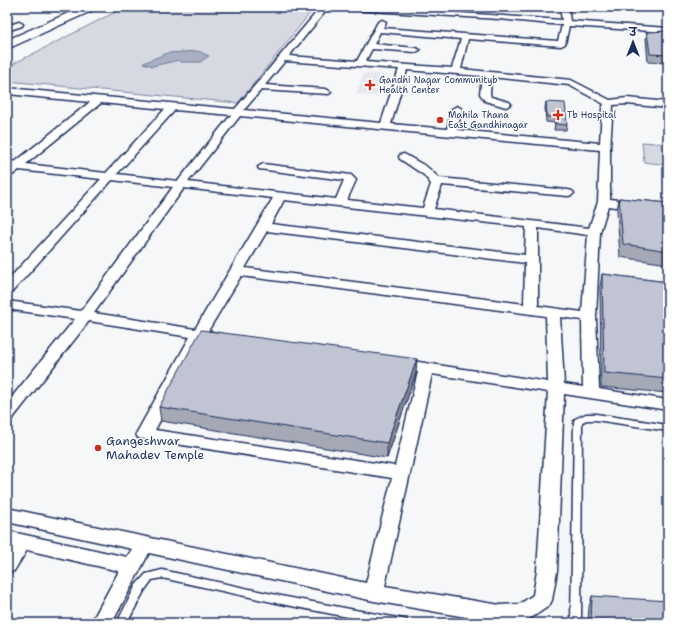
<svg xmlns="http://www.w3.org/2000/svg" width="675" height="630" viewBox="0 0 675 630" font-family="'Shantell Sans','Playpen Sans Deva',sans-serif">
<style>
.built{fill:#e6e8ee}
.green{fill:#d6d9e2;stroke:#7884a0}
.water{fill:#a9b0c1;stroke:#707c99}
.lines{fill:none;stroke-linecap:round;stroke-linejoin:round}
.service-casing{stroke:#1b2f5e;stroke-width:3}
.minor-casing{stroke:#1b2f5e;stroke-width:3}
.primary-casing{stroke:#1b2f5e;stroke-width:3}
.service{fill:#fff;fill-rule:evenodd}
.minor{fill:#fff;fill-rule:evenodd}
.primary{fill:#fff;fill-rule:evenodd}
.wall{fill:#a5a9b5;stroke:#1b2f5e}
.shaded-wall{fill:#868994;stroke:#1b2f5e}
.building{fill:#c0c4d3;stroke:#1b2f5e}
.poi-dot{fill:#c8321e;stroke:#fff;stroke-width:1.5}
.labels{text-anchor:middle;stroke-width:3;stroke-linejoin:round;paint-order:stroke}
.far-poi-label{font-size:9px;fill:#1b2f5e;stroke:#fff;text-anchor:start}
.near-poi-label{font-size:12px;fill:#1b2f5e;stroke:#fff;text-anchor:start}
</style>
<rect width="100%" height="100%" fill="#f6f7f9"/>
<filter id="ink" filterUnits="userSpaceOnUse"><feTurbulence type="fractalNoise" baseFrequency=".025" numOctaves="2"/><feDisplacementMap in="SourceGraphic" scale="8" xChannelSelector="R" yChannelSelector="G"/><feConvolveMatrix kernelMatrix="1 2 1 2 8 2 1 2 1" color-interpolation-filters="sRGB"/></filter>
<g filter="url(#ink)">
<polygon class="built" points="364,73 380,74 380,77 383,77 376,96 356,94"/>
<g class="green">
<polygon points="125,7 315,7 238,103 7,81 7,67"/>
<polygon points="642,142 668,144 668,165 644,162"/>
</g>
<polygon class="water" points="198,51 209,56 200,62 181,62 179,60 153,66 143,63 168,53"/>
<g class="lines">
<g class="service-casing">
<g id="service">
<polygon points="586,414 596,414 668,425 668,431 596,420 587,420 582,422 581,623 571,623 574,421 575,419"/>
<polygon points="162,570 286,597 403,619 407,620 408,623 379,623 286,605 162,578 152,580 144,591 127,623 117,623 136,585 146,574"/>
</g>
</g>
<g class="minor-casing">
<g id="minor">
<path d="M321,7H329L289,56L357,61L378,22L382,20L386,22L383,28L558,41L562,25L499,19L339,9L335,7H374L562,20L560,7H568L570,21L668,28V32L569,26L565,44L561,46L468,39L461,69L571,80L610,100L627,98L668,102V108L627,104L613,105L610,147V199L668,206V214L608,206L600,232L596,317L599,389L668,400V410L564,394L557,571L552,600L549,606L531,618L524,621L500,623L374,601L149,553L112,623H91L119,571L27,550L14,571L7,573V549L9,546L7,545V531L127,557L132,549L7,522V508L366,583L392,478L138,438L136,434L190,337L89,321L13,418L7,419V403L75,319L7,309V301L81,311L173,187L112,180L12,292L7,293V281L101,179L19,170L11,176L7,177V169L9,167L7,166V159L15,162L90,102L7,94V88L235,109ZM380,32L461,39L452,68L365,62L372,49L416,52L420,50L416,48L374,44ZM285,61L399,69L381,123L244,110L261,90L329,94L331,92L326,89L265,85ZM407,70L482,76L480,94L485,101L506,107L511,104L509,102L491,97L490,94L491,77L569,85L604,104L602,109L600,143L457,130L462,109L457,106L452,109L447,129L391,124ZM101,103L165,109L106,173L26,164ZM175,110L231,115L178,181L117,174ZM240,116L600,150L598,202L589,228L434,209L442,185L568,196L572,195L574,193L572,191L568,190L439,178L427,167L404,154L400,155L399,157L400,159L424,175L431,184L423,208L347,200L356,180L351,175L263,164L258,167L259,169L344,180L336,199L188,182ZM184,188L273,198L195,329L94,313ZM284,200L526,227L525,255L271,224ZM538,228L588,235L582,312L538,306ZM267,231L525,263L524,304L245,268ZM241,276L546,316L548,382L399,359L394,361L391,364L394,367L418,372L395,466L155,430L203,339L216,341L221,340L223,337L221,334L208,331ZM560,317L582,320L583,387L564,384ZM432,374L548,392L537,571L533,595L520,604L500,605L385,586Z"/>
<polygon points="19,22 23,24 22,26 7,31 7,26"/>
</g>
</g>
<g class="primary-casing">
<polygon id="primary" points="82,7 98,7 96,9 7,49 7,40"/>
</g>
<use href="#service" class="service"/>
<use href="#minor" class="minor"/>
<use href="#primary" class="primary"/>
</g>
<g class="wall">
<polygon points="668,31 668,63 648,62 646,39 647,32"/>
<polygon points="546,102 567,125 566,130 554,130 555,123 546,122 545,108"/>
<polygon points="619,198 668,203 668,264 620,257 617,210"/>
<polygon points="602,274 668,282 668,393 601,387 600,287"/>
<polygon points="416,373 387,458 161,421 159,407"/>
<polygon points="592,596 668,623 588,623 589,607"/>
</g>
<polygon class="shaded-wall" points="417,359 416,373 387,458 387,443"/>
<g class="building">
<polygon points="668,31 668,55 650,54 647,32"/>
<polygon points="546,102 565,103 567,125 555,124 556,117 547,117"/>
<polygon points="619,198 668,203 668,251 623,244"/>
<polygon points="602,274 668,282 668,379 604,373"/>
<polygon points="201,330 417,359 387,443 159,407"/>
<polygon points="592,596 668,601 668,623 591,623"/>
</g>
</g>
<g class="poi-dot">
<path d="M368 79h4v4h4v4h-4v4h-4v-4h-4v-4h4z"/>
<path d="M556 109h4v4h4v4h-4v4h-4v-4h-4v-4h4z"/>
<circle cx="440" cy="120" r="4"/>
<circle cx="98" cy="448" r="4"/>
</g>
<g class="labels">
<g class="far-poi-label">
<text x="379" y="83">Gandhi Nagar Communityb<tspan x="379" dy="10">Health Center</tspan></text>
<text x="448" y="118">Mahila Thana<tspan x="448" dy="10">East Gandhinagar</tspan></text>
<text x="567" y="118">Tb Hospital</text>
</g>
<g class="near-poi-label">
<text x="106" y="445">Gangeshwar<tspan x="106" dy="14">Mahadev Temple</tspan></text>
</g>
</g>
<rect width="675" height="630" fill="none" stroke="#fff" stroke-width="24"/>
<rect x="12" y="12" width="651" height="606" fill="none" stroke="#1b2f5e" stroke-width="1.5" filter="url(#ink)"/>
<g transform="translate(633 42)" stroke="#ffffff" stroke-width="3" paint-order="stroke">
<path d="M0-3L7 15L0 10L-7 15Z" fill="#1b2f5e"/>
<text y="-6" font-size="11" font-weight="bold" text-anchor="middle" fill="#1b2f5e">उ</text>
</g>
</svg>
